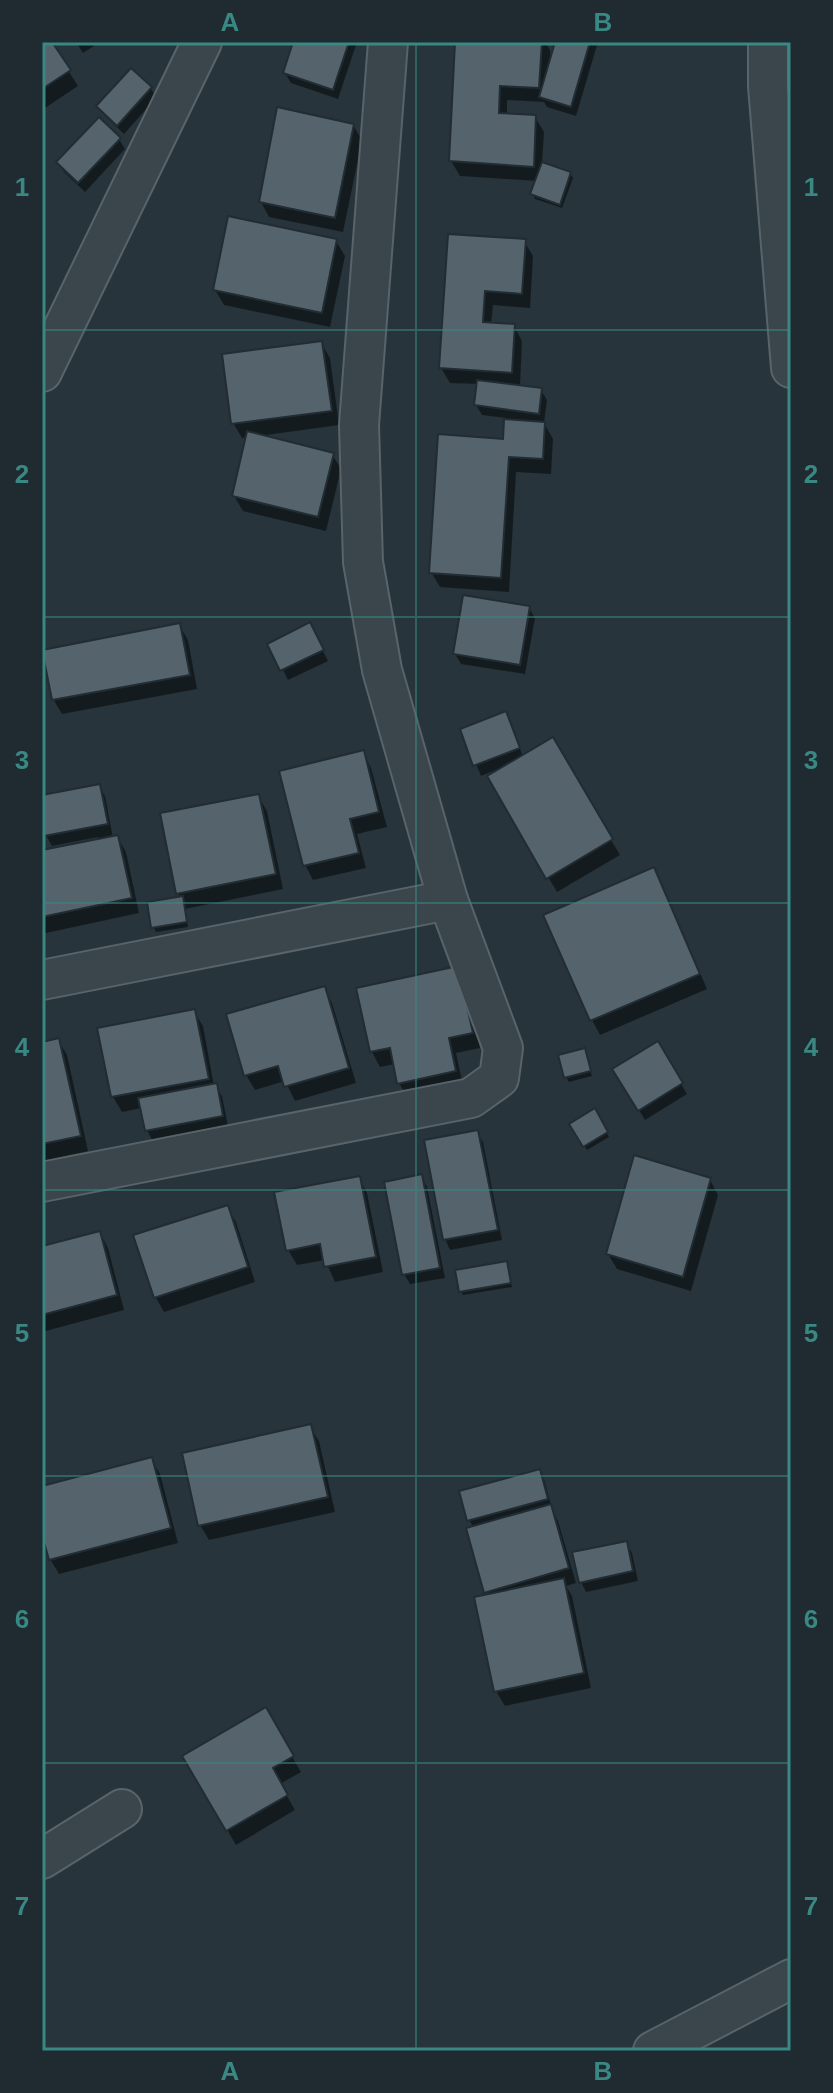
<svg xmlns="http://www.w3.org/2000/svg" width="833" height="2093" viewBox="0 0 833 2093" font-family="Arial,sans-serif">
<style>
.shadow{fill:#0007}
.building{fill:#54636c;stroke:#212c33;stroke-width:2}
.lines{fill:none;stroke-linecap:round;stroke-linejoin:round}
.minor-casing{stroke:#58636a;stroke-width:42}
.minor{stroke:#3a454c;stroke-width:38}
.grid{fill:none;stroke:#398884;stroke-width:2;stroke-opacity:0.55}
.neatline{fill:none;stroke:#398884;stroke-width:3}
.grid-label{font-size:26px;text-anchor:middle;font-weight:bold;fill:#398884}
</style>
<rect width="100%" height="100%" fill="#27343b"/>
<g class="shadow">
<polygon points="42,42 50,42 78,86 42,110"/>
<polygon points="76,42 100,42 83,53"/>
<polygon points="296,42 357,42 338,99 291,83 285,73"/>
<polygon points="457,42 545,42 550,50 551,62 557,42 598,42 576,116 547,107 544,102 507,100 507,115 535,117 544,132 542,164 570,174 573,178 562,208 535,199 533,194 537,181 460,176 451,161"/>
<polygon points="151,88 156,98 124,134 105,116 99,106"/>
<polygon points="353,125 362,140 343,232 269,217 261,202"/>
<polygon points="119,139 125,149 85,192 64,172 58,162"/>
<polygon points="42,181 45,187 42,200"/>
<polygon points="449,236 524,241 533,256 530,308 493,305 491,324 514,326 522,341 520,387 541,390 547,400 544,423 553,439 551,474 516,472 509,592 440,587 431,572 505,441 506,418 482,415 476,405 479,384 450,383 441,368"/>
<polygon points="336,241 345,256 330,327 224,305 215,290"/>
<polygon points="321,343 330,358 339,425 259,436 332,454 341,469 326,531 243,511 234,496 248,437 242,438 233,423"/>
<polygon points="529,608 535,618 525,674 461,664 455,654"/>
<polygon points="179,625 188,640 197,689 62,714 53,699"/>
<polygon points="315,635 328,661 288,680 270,644"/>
<polygon points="511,724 523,757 552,740 620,855 557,892 489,777 499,771 498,769 481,776 462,730"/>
<polygon points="363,753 371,768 387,827 357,834 366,868 313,880 305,865"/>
<polygon points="99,786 105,796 113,838 117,837 126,852 139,913 46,933 42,925 42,852 99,841 98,837 52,846 46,835 42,797"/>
<polygon points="258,796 267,811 283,889 185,909 188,927 156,932 153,927 181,898 178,893"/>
<polygon points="662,885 707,989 600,1035 592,1020"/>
<polygon points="466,983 480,1048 456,1053 463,1086 408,1098 399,1083 395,1064 380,1067 372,1052 359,990"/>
<polygon points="324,989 332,1003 356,1083 295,1101 285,1081 255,1090 246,1075"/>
<polygon points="194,1012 203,1026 214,1086 222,1096 228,1126 152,1140 147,1130 142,1108 122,1112 113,1097 100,1029"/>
<polygon points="58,1040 67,1055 88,1151 42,1161 42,1044"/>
<polygon points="657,1044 687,1094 645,1120 615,1070"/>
<polygon points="584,1050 592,1076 569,1082 566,1077"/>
<polygon points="594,1111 609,1137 587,1150 571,1124"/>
<polygon points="477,1132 483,1142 502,1240 450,1250 445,1239"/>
<polygon points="421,1176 427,1187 445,1278 410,1284 404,1274"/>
<polygon points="359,1178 367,1193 383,1272 335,1282 325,1260 297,1265 288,1250"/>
<polygon points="710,1180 718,1195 691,1291 617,1269 608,1254"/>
<polygon points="227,1207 236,1222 255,1282 164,1312 156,1298 135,1237"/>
<polygon points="100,1233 108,1248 124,1310 42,1332 42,1248"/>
<polygon points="506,1263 512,1287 463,1295 461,1291"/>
<polygon points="310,1427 319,1441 335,1512 209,1540 200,1525"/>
<polygon points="151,1459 160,1474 178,1543 59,1574 50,1559 42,1527 42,1488"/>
<polygon points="539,1471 545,1482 552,1509 558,1521 576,1583 566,1586 572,1596 591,1688 505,1706 496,1691 489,1596 474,1528 469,1520"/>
<polygon points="626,1543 632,1553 638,1581 586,1592 581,1582"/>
<polygon points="265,1710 301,1772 280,1784 295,1810 236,1845 185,1757"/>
</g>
<g class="building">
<polygon points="42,42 52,42 71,70 42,89"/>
<polygon points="293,42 349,42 333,90 283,73"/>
<polygon points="455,42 542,42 539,88 500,86 499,113 536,115 534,167 449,161"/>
<polygon points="555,42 590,42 571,107 539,97"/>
<polygon points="131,68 152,87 117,126 96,106"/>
<polygon points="277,107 354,124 335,218 259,202"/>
<polygon points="99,117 121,138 78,183 56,162"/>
<polygon points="542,162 571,172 560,205 530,194"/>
<polygon points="228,216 337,239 322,313 213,290"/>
<polygon points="448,234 526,239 522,294 485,291 483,322 515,324 512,373 439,368"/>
<polygon points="322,341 332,411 231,424 222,354"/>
<polygon points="477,380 542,388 539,414 474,405"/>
<polygon points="504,419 545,422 543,459 509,457 501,578 429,573 438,434 503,439"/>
<polygon points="247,431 334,453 318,517 232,496"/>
<polygon points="463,595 530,606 520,665 453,654"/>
<polygon points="310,622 324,650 280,671 267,644"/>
<polygon points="180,623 190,675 52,700 42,650"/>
<polygon points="506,711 520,748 473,766 460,729"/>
<polygon points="553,737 613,839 546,879 487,776"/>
<polygon points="364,750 379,812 350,819 359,853 303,866 279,771"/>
<polygon points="100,784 108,824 44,836 42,795"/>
<polygon points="259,794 276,874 176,894 160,813"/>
<polygon points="118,835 132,898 42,917 42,850"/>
<polygon points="654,867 700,974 590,1021 543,915"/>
<polygon points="183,896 187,922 151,928 147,902"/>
<polygon points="458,966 473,1033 449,1038 456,1071 397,1084 390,1048 370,1052 356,988"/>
<polygon points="325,986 349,1068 284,1087 278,1066 244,1076 226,1014"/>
<polygon points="195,1009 209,1079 111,1097 97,1028"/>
<polygon points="59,1038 81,1136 42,1144 42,1042"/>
<polygon points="658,1041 683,1083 638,1111 612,1069"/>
<polygon points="585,1048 591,1071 564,1078 558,1055"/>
<polygon points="217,1083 223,1116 145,1131 138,1098"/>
<polygon points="595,1108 608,1132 583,1147 569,1124"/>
<polygon points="478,1130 498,1230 443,1240 424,1140"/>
<polygon points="634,1155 711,1178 683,1277 606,1254"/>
<polygon points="422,1174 440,1268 402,1275 384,1182"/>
<polygon points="360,1176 376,1257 324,1267 320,1244 286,1251 274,1192"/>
<polygon points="228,1205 248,1267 154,1298 133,1235"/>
<polygon points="100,1231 117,1295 42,1315 42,1246"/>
<polygon points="507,1261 511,1283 459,1292 455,1270"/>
<polygon points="311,1424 328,1497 198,1526 182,1453"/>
<polygon points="152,1457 171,1528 49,1560 42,1535 42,1486"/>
<polygon points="540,1469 548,1499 467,1521 459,1491"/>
<polygon points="551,1504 569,1568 484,1593 466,1528"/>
<polygon points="627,1541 633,1571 579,1583 572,1552"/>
<polygon points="564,1578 584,1673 494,1692 474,1597"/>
<polygon points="266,1707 294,1756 273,1768 288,1795 226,1831 182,1756"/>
</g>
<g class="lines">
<g class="minor-casing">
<g id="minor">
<polyline points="768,42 768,86 791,368"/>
<polyline points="42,372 202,42"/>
<polyline points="42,980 448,900"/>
<polyline points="42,1182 471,1098 499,1078 503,1048 448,900 382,670 363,562 359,425 388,42"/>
<polyline points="42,1859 122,1809"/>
<polyline points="653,2051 791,1979"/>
</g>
</g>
<use href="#minor" class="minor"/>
</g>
<path class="grid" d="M416,42V2051M42,330H791M42,617H791M42,903H791M42,1190H791M42,1476H791M42,1763H791"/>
<rect width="833" height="2093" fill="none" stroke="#1f2a31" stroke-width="88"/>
<rect x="44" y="44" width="745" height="2005" class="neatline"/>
<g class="grid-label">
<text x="230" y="31">A</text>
<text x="603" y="31">B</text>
<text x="22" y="196">1</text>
<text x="811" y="196">1</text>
<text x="22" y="483">2</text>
<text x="811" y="483">2</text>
<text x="22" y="769">3</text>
<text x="811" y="769">3</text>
<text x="22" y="1056">4</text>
<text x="811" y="1056">4</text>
<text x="22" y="1342">5</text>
<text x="811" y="1342">5</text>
<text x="22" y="1628">6</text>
<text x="811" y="1628">6</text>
<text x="22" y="1915">7</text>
<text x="811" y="1915">7</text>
<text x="230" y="2080">A</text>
<text x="603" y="2080">B</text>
</g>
</svg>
